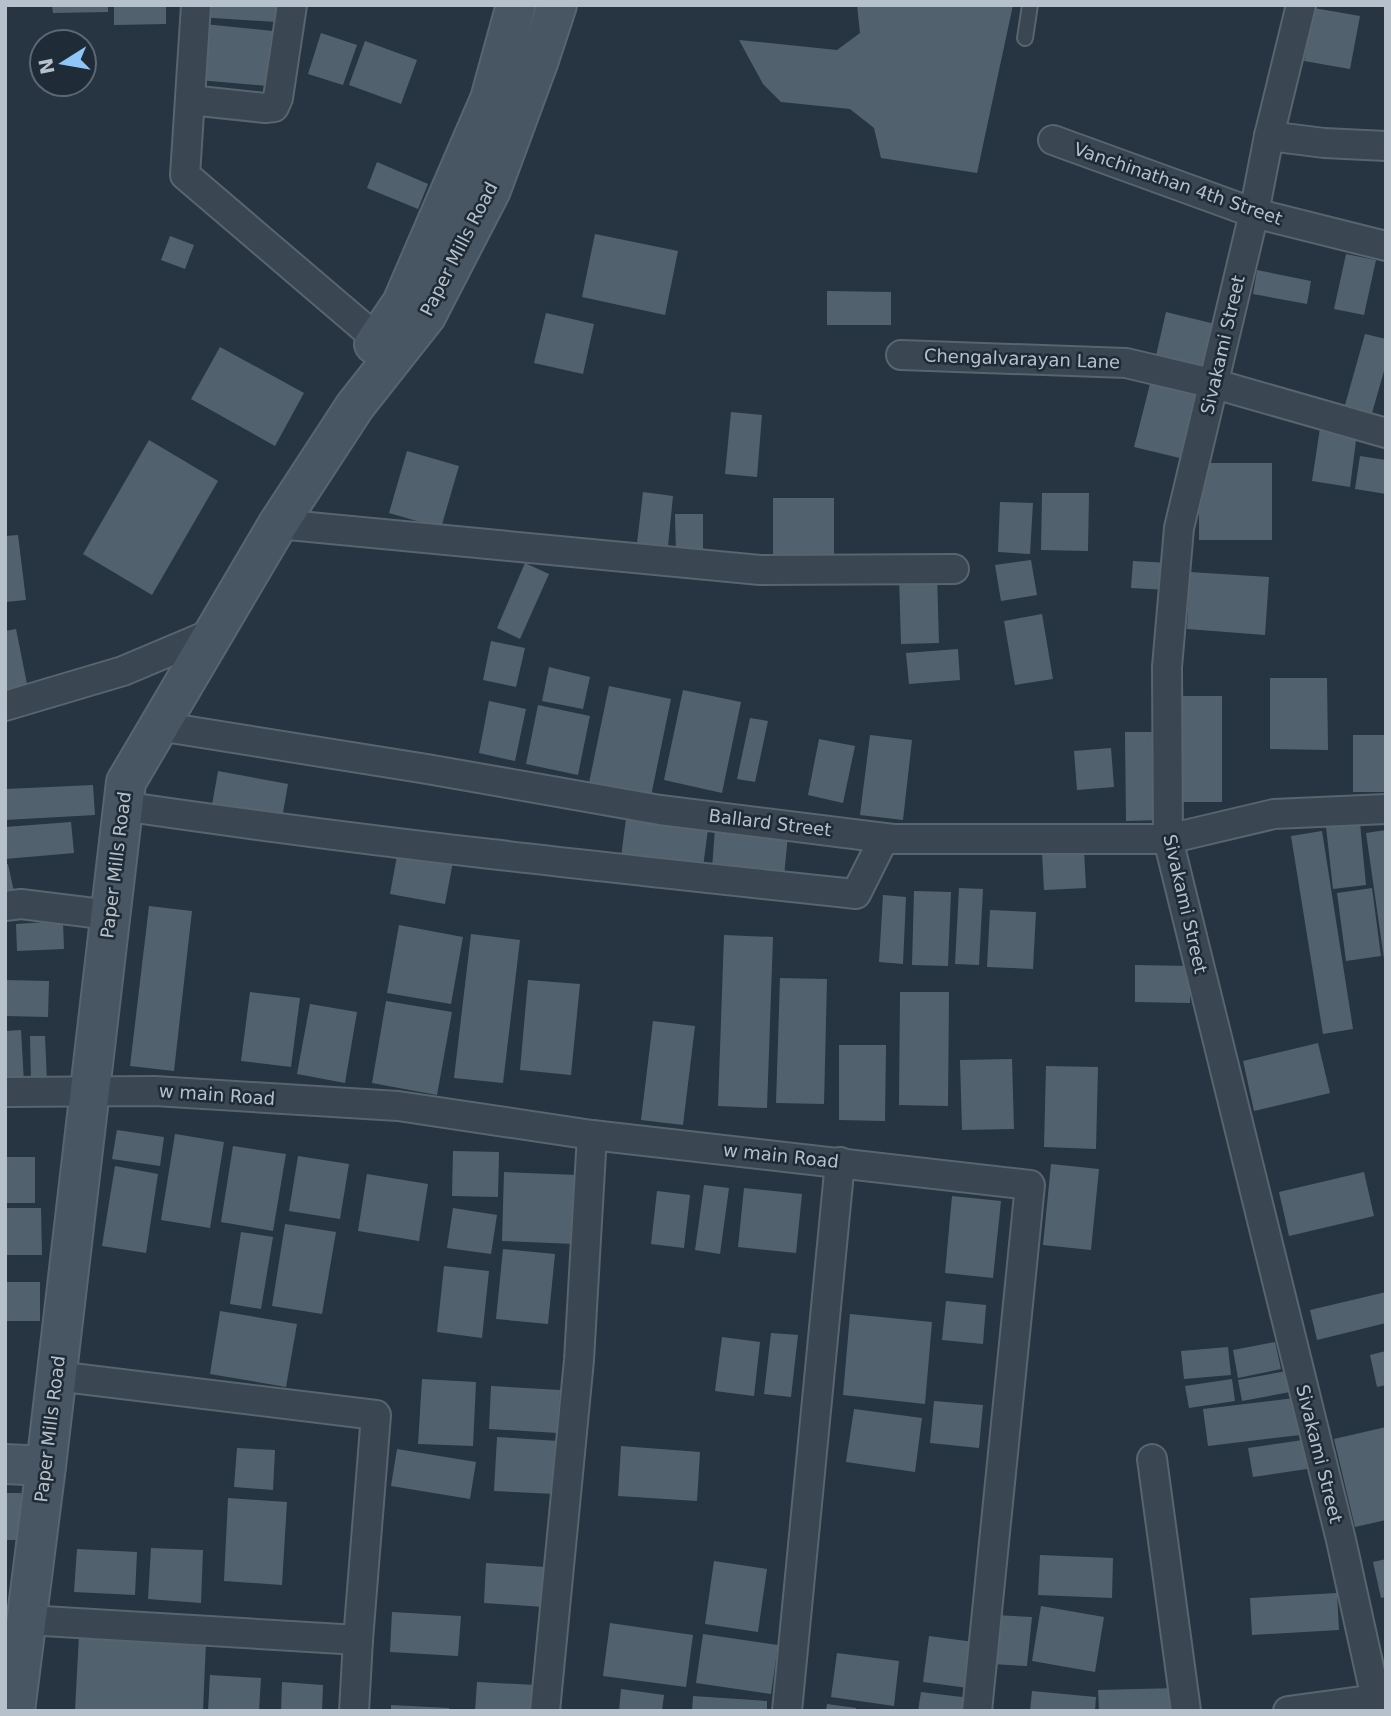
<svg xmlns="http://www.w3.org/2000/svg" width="1391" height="1716" viewBox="0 0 1391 1716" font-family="'DejaVu Sans',sans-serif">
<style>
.building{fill:#51626e}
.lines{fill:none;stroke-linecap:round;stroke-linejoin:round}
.lane-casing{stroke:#58646e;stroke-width:18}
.street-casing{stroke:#58646e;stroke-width:32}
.secondary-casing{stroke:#58646e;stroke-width:42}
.lane{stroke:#3a4651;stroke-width:14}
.street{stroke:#3a4651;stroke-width:28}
.secondary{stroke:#485664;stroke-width:38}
.labels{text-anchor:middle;stroke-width:5;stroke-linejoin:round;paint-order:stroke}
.street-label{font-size:18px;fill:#b7c1cb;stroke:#1f2b36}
</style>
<rect width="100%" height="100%" fill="#263541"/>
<g class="building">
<polygon points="52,5 108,5 108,12 53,13"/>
<polygon points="114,5 166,5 166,24 114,25"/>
<polygon points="199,5 277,5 276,22 198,17"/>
<polygon points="857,5 1013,5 977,173 881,158 874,128 850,109 781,102 763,84 739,40 837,50 860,33"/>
<polygon points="1314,8 1360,16 1350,69 1304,61"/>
<polygon points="204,24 273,31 267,86 198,80"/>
<polygon points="321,33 357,45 343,85 308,74"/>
<rect x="40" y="38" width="45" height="4"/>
<polygon points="365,41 417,60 401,104 349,85"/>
<polygon points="377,162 428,184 418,209 367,188"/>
<polygon points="595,234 678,251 665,315 582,297"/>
<polygon points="170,236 194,245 185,269 161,260"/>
<polygon points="1346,254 1376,260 1364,315 1334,309"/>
<polygon points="1257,270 1311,281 1307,304 1253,294"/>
<polygon points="827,291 891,292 891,325 827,325"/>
<polygon points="1166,312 1219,325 1208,372 1155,360"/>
<polygon points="546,313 594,324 583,374 534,363"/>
<polygon points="1365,334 1386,339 1386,364 1372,413 1345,405"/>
<polygon points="220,347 304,393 275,446 191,399"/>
<polygon points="1152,376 1202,389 1184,459 1134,447"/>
<polygon points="731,412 762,415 757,477 725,474"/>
<polygon points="1320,428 1357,433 1350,487 1312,481"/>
<polygon points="149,440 218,481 152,595 83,554"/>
<polygon points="407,451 459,466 441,528 389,513"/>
<polygon points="1360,456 1386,460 1386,494 1355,489"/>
<rect x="1199" y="463" width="73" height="77"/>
<polygon points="643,492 673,496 667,556 636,552"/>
<polygon points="1042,493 1089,493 1088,551 1041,550"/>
<rect x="773" y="498" width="61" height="67"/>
<polygon points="1000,502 1033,503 1030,554 998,552"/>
<polygon points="675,514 703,514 703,555 676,555"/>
<polygon points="18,535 26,600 5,602 5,536"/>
<polygon points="1031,560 1037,595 1001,601 995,565"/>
<polygon points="1133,561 1170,563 1169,590 1131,588"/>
<polygon points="525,563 549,574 520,639 497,628"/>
<polygon points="1190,572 1269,577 1265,635 1187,629"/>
<polygon points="937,574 939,643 901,644 899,575"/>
<polygon points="1042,614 1053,679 1015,685 1004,621"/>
<polygon points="16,629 29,694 5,698 5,631"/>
<polygon points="491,641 525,648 516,687 483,680"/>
<polygon points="958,649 960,680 909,684 906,653"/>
<polygon points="549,667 590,677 583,709 542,701"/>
<polygon points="1270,678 1327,678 1328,750 1270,749"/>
<polygon points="609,686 671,699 651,796 589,783"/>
<polygon points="683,690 741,702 722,793 664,780"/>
<rect x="1173" y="696" width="49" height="106"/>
<polygon points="489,701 526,709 515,761 479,753"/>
<polygon points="538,705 590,716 578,775 526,764"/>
<polygon points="750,718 768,721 755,782 737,779"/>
<polygon points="1125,732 1160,732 1162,820 1126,821"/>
<polygon points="870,735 912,740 903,820 860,815"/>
<rect x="1353" y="735" width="33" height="57"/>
<polygon points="819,739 855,746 843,803 808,795"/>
<polygon points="1111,748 1114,787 1077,790 1074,751"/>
<polygon points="218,771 288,784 281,824 211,811"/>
<polygon points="93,785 95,815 5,820 5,789"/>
<polygon points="627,811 709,822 703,867 621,857"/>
<polygon points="71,822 74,853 5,859 5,827"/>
<polygon points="1360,823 1366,885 1333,889 1326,827"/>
<polygon points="715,828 788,835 784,876 712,869"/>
<polygon points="1386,830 1386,958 1384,959 1366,833"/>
<polygon points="1322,831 1353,1029 1323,1034 1291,836"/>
<polygon points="399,845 454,856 445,904 390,894"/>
<polygon points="1084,850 1086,888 1044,890 1042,852"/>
<polygon points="8,864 14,892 5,894 5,865"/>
<polygon points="959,888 983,889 979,965 955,964"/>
<polygon points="1372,888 1381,956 1346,961 1337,893"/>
<polygon points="914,891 951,892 948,966 912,965"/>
<polygon points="883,895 906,897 903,964 879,962"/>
<polygon points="149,906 192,911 174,1071 130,1066"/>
<polygon points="990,910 1036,912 1033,969 987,967"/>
<polygon points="63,921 64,949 17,951 16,924"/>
<polygon points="399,925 463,937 451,1004 387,993"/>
<polygon points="471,934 520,940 503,1083 454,1078"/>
<polygon points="724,935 773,937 767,1108 718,1106"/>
<polygon points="1135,965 1190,966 1190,1003 1135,1002"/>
<polygon points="780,978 827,979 824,1104 776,1103"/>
<polygon points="5,980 49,981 48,1017 5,1016"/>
<polygon points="528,980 580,984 571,1075 520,1070"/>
<polygon points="250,992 300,998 291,1067 241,1061"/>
<polygon points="900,992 949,992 948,1106 899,1105"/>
<polygon points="386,1001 452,1012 437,1095 372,1083"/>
<polygon points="310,1004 357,1012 345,1083 297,1074"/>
<polygon points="653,1021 695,1026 683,1125 641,1120"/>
<polygon points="21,1030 24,1083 5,1084 5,1031"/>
<polygon points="30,1036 45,1036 47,1082 31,1083"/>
<polygon points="1318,1043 1330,1093 1254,1111 1243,1061"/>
<polygon points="839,1045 886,1045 885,1121 839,1120"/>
<polygon points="1012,1059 1014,1129 962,1130 960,1060"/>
<polygon points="1046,1066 1098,1067 1096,1149 1044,1147"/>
<polygon points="117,1130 164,1137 160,1166 112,1159"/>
<polygon points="175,1134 224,1142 210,1228 161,1220"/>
<polygon points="233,1146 286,1154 273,1231 221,1222"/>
<polygon points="453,1151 499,1152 498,1197 452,1196"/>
<polygon points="298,1156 349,1164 340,1219 289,1211"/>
<rect x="5" y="1157" width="30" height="46"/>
<polygon points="1051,1164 1099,1169 1091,1250 1043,1245"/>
<polygon points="115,1166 158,1174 146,1253 102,1246"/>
<polygon points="504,1172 577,1175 575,1244 502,1241"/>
<polygon points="1364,1172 1374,1216 1289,1236 1279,1192"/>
<polygon points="367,1174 428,1184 419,1241 358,1231"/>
<polygon points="704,1185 729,1188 720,1254 695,1250"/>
<polygon points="744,1188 802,1194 796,1253 738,1247"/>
<polygon points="657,1191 690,1195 684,1248 651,1244"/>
<polygon points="952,1196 1001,1201 993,1278 945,1273"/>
<polygon points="5,1208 41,1208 42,1255 5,1255"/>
<polygon points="453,1208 497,1215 491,1254 447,1248"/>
<polygon points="285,1224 336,1232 322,1314 272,1306"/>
<polygon points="241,1232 273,1237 261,1309 230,1304"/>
<polygon points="503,1249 555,1254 548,1324 496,1319"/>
<polygon points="444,1266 489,1271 482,1338 437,1332"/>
<rect x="5" y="1282" width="35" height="39"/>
<polygon points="1386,1292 1386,1323 1317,1340 1310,1310"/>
<polygon points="946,1301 986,1305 983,1344 942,1340"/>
<polygon points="220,1311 297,1324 286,1387 210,1374"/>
<polygon points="850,1314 932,1322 925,1404 843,1395"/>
<polygon points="771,1333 798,1335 791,1397 764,1394"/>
<polygon points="722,1337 760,1342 754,1396 715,1391"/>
<polygon points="1275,1342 1281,1369 1238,1378 1233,1350"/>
<polygon points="1228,1347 1231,1375 1184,1379 1181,1351"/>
<polygon points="1386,1351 1386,1385 1377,1387 1370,1355"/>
<polygon points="1287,1371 1290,1392 1242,1401 1238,1380"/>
<polygon points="422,1379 476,1382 473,1446 418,1444"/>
<polygon points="1232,1379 1235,1401 1189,1408 1185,1386"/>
<polygon points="491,1386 560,1390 558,1433 489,1429"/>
<polygon points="1295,1398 1300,1435 1208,1446 1203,1409"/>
<polygon points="934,1401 983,1405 979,1448 930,1443"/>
<polygon points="854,1409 922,1418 915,1472 846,1462"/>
<polygon points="1386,1427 1386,1520 1355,1527 1334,1439"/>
<polygon points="497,1437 559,1441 556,1494 494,1491"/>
<polygon points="1303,1440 1307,1469 1253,1477 1248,1448"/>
<polygon points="621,1446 700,1452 697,1501 618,1496"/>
<polygon points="237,1448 275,1450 273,1490 234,1487"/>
<polygon points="397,1449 476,1462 470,1499 391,1486"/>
<polygon points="5,1493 21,1493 20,1540 5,1540"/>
<polygon points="228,1498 287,1502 282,1585 224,1581"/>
<polygon points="151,1548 203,1550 201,1603 148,1599"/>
<polygon points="77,1549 137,1552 135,1595 74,1592"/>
<polygon points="1040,1555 1113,1558 1112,1598 1038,1595"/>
<polygon points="1386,1559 1386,1597 1381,1598 1373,1562"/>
<polygon points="714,1561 767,1569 758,1632 705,1624"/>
<polygon points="486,1563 546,1567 544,1607 484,1603"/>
<polygon points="1337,1593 1339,1630 1252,1635 1250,1598"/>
<polygon points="1041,1606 1104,1617 1095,1672 1032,1661"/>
<polygon points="392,1612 461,1616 458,1656 390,1652"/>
<polygon points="995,1615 1032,1617 1027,1666 991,1664"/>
<polygon points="610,1623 693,1635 686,1687 603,1676"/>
<polygon points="703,1634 778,1645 771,1694 696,1683"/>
<polygon points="79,1635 206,1642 203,1711 75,1711"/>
<polygon points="929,1636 974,1642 968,1688 923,1682"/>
<polygon points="837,1653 899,1661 894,1706 831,1697"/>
<polygon points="210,1675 261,1678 259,1711 208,1711"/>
<polygon points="282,1682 323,1685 322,1711 281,1711"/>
<polygon points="477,1682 536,1685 535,1711 475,1711"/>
<polygon points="1178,1688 1179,1711 1099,1711 1098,1690"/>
<polygon points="621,1689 664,1695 662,1711 619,1711"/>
<polygon points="1032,1691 1096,1697 1095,1711 1030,1711"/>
<polygon points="921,1692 970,1698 969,1711 918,1711"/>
<polygon points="693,1696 767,1701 767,1711 692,1711"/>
<polygon points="827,1704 856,1708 856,1711 826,1711"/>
<polygon points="391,1705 449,1708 449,1711 391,1711"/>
</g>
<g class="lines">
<g class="lane-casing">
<polyline id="lane" points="1025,38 1030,5"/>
</g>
<g class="street-casing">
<g id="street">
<polyline points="196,5 185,175 391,351"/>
<polyline points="1301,5 1269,136 1254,213 1179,528 1167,667 1168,839 1341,1540 1376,1699 1386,1708"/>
<polyline points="190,100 265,108 274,107 278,98 292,5"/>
<polyline points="1269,136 1324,143 1386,146"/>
<polyline points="1053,140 1254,213 1386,246"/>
<polyline points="901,355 1126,363 1215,384 1386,433"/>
<polyline points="278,524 760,570 954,569"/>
<polyline points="5,706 123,671 213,633"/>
<polyline points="158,726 427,769 660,810 893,839 1168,839 1274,814 1386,809"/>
<path d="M122,806C366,842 611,868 856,894L884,838"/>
<polyline points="5,906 21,904 110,915"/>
<polyline points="5,1092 155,1091 398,1106 592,1135 1030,1185 977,1711"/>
<polyline points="56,1376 376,1415 358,1640 354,1711"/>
<polyline points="1152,1459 1186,1711"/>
<polyline points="27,1620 358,1640"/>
<polyline points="545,1711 579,1360 592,1135"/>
<polyline points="787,1711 840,1162"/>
<polyline points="1288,1711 1376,1699"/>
</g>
</g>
<g class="secondary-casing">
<g id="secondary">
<polyline points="374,344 402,303 490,99 516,5"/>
<polyline points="5,1464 46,1466"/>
<polyline points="15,1711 46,1466 126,782 278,524 355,406 426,316 491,190 539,60 557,5"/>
</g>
</g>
<use href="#lane" class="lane"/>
<use href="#street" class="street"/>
<use href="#secondary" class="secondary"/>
</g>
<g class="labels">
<g class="street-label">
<text transform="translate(1178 184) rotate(19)" y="6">Vanchinathan 4th Street</text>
<text transform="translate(459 249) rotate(-63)" y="6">Paper Mills Road</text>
<text transform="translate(1223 345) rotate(-77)" y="6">Sivakami Street</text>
<text transform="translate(1022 359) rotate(2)" y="6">Chengalvarayan Lane</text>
<text transform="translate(770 823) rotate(7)" y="6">Ballard Street</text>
<text transform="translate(116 865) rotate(-83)" y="6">Paper Mills Road</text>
<text transform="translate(1185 904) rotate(77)" y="6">Sivakami Street</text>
<text transform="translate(217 1095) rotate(4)" y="6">w main Road</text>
<text transform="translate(781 1156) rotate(6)" y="6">w main Road</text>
<text transform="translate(50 1429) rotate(-83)" y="6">Paper Mills Road</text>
<text transform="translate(1319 1454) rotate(76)" y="6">Sivakami Street</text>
</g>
</g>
<rect width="1391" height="1716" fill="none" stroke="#b7c1cb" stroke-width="14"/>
<g transform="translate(63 63) rotate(259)"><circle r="33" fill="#1f2b36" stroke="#5c6772" stroke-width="2"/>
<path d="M0-5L12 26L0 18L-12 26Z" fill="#90c5f7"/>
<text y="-10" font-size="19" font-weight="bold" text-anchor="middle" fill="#b7c1cb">N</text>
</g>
</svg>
